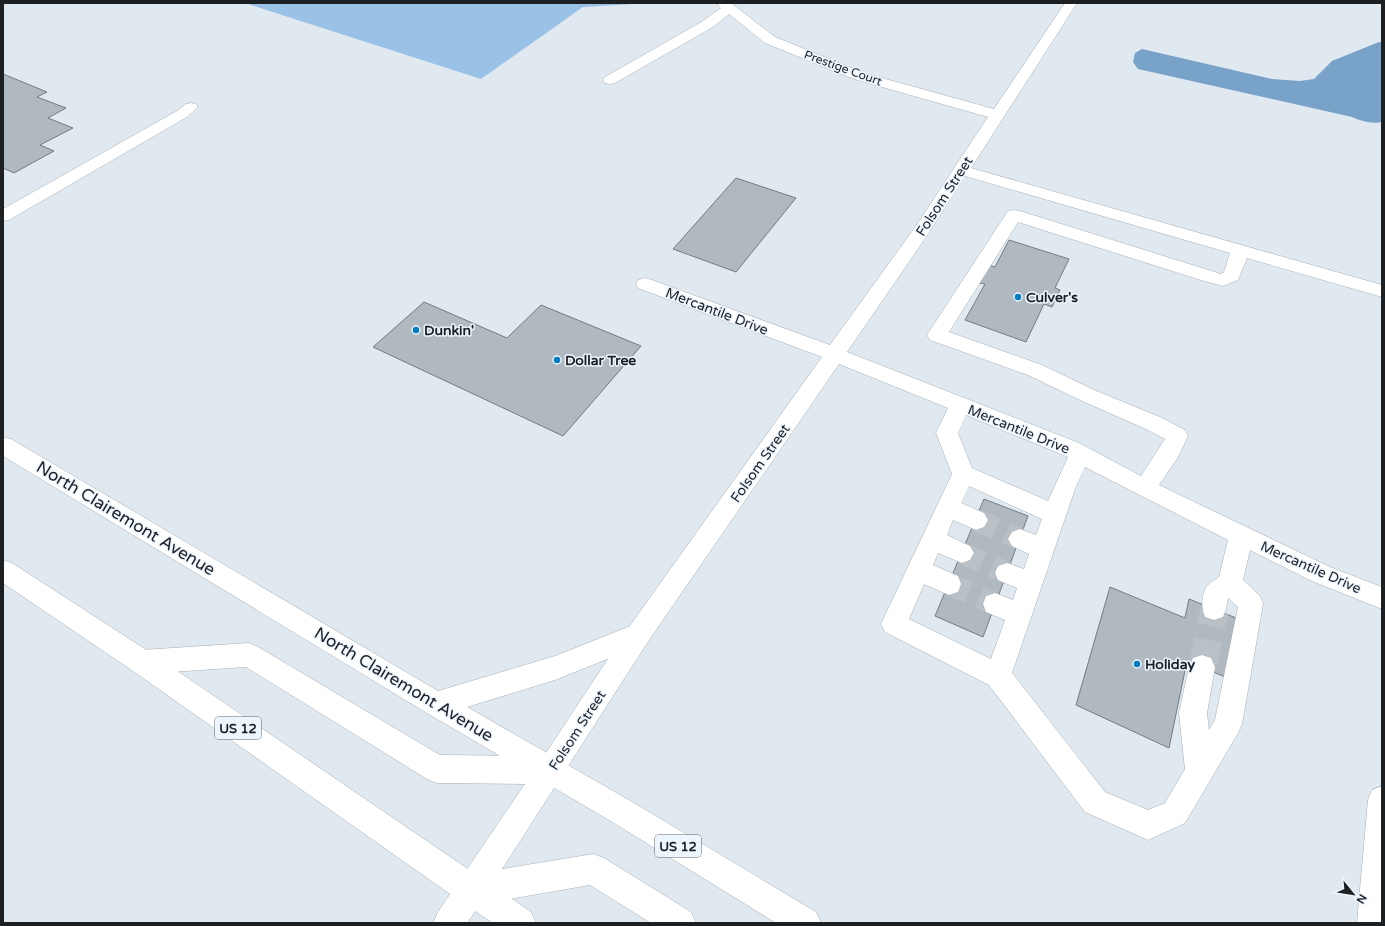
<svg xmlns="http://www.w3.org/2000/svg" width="1385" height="926" viewBox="0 0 1385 926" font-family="'Varela Round',sans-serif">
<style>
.green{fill:#9ac2e6}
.water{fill:#78a2c8}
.building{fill:#b0b8c0;stroke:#747b82}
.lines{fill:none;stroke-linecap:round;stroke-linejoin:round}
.minor-tunnel-far1{stroke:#b9c1c7;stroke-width:22;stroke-dasharray:22 11;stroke-linecap:butt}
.minor-tunnel{stroke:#b9c1c7;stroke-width:28;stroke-dasharray:28 14;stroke-linecap:butt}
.minor-casing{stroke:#a7afb6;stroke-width:1}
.major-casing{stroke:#a7afb6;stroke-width:1}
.minor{fill:#fff;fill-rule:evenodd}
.major{fill:#fff;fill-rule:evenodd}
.poi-dot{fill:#007bc4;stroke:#edf6fe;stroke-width:1.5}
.labels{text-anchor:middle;stroke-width:3;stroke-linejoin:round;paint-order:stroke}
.far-street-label{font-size:12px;fill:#1d2023;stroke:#edf6fe}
.shield{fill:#edf6fe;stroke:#5b6065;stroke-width:1}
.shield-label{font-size:13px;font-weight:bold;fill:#1d2023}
.street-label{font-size:14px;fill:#1d2023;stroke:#edf6fe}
.poi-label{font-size:14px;font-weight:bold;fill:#1d2023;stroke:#edf6fe;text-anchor:start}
.near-street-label{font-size:17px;fill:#1d2023;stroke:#edf6fe}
</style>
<rect width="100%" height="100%" fill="#e0e9f0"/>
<polygon class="green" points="245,3 651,3 583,7 481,79"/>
<path class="water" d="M1379,42H1382V122C1372,124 1361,121 1352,117L1138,69L1133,62L1135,53L1142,49L1272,79L1300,81L1314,79L1332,61Z"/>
<g class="building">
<polygon points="3,74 47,92 37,97 66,108 48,118 73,128 40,145 54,151 14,173 3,168"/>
<polygon points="736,178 796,198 736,272 673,249"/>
<polygon points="1009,240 1069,259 1055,288 1060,290 1052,307 1044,304 1026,342 965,320 985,284 979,283 989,265 995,267"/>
<polygon points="424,302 507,338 541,305 641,346 563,436 373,347"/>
<polygon points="984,499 1028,516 983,637 935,616"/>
<polygon points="1110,587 1185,618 1189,599 1241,620 1230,679 1187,661 1169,748 1076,705"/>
</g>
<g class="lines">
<g class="minor-tunnel-far1">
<polyline points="976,520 1020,539"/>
<polyline points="962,553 1007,573"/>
<polyline points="949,584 995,604"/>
<polyline points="1213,612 1214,609"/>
</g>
<polyline class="minor-tunnel" points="1202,667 1214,611"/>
<g class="minor-casing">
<g id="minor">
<path d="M717,3H731L775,37L864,73L994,109L1065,3H1077L971,168L1382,285V297L1247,258L1238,280L1223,286L1204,281L1018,222L949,332L1042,365L1094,390L1160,417L1185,430L1188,436L1178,457L1159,485L1330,567L1382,587V609L1312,581L1250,550L1243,580L1260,596L1263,604L1242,724L1238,733L1185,823L1148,840L1085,812L989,685L885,632L881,624L952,474L936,433L948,408L839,364L647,643L502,869L593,854L604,858L691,912L696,923H651L590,885L480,904L467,923H433L438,912L525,784L437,783L427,779L246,667L142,674L133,671L129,662L133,653L142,650L249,643L258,647L440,755L544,756L629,627L822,357L638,288L636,284L638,280L645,278L652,280L830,345L916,226L988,117L854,79L765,43L729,14L713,27L615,83L610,84L605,83L603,80L605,77L703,21L721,8ZM965,176L1230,253L1224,272L1221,274L1020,211L1014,210L1008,211L927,335L930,340L1028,375L1080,400L1146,429L1165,439L1141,476L1079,443L847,352L928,234ZM966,415L1068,457L1048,501L972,468L958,433ZM1085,467L1228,540L1219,577C1216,579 1211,582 1208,585C1201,593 1201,608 1205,617L1214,620L1223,617L1226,609L1228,598L1238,607L1215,720L1209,730L1207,713L1215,667L1211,658L1202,655L1193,658L1189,667L1179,713L1185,769L1165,803L1148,810L1105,792L1012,673L1075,489ZM969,486L1042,519L1036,535L1020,529L1012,532L1008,539L1012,546L1029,554L1024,569L1007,563L998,566L995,573L998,580L1017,588L1013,600L995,593L986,596L983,604L986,612L1005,620L991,659L909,619L924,584L949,595L958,592L961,584L958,576L933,565L938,553L962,563L970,560L974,553L970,546L947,535L953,520L976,530L984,527L988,520L984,513L961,503Z"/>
<polygon points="191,103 196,104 198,107 187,117 9,220 3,221 3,209 177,111 186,104"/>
<polygon points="1382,786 1382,923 1357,923 1368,800 1372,790"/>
</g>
</g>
<g class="major-casing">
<g id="major">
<polygon points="3,437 11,439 438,691 555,656 638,623 647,627 651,635 647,643 555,680 467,707 634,803 816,912 821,923 776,923 614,823 427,713 3,456"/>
<polygon points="3,560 12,563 151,653 531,912 536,923 493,923 460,901 133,671 3,583"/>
</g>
</g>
<use href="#minor" class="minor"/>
<use href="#major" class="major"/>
</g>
<g class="poi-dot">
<circle cx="1018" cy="297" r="4"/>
<circle cx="416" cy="330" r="4"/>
<circle cx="557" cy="360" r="4"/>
<circle cx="1137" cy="664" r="4"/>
</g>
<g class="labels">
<g class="far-street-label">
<text transform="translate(843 68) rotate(20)" y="4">Prestige Court</text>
</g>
<g class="shield">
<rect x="215" y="717" width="46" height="22" rx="3"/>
<rect x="655" y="835" width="46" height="22" rx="3"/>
</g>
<g class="shield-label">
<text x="238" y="733">US 12</text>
<text x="678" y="851">US 12</text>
</g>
<g class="street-label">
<text transform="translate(944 196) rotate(-57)" y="5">Folsom Street</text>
<text transform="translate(717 311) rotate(21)" y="5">Mercantile Drive</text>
<text transform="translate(1019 429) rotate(22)" y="5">Mercantile Drive</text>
<text transform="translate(760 463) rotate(-55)" y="5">Folsom Street</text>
<text transform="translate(1311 567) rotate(24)" y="5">Mercantile Drive</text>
<text transform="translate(577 730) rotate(-57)" y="5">Folsom Street</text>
</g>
<g class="poi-label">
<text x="1026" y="302">Culver's</text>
<text x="424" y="335">Dunkin'</text>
<text x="565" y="365">Dollar Tree</text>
<text x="1145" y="669">Holiday</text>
</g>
<g class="near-street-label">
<text transform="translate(126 518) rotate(31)" y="6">North Clairemont Avenue</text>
<text transform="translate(404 684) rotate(31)" y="6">North Clairemont Avenue</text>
</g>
</g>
<rect width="1385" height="926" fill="none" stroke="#1d2023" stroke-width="8"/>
<g transform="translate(1353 894) rotate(120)" stroke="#edf6fe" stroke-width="3" paint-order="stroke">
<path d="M0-3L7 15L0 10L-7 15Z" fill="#1d2023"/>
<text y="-6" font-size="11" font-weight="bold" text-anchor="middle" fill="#1d2023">N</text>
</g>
</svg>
